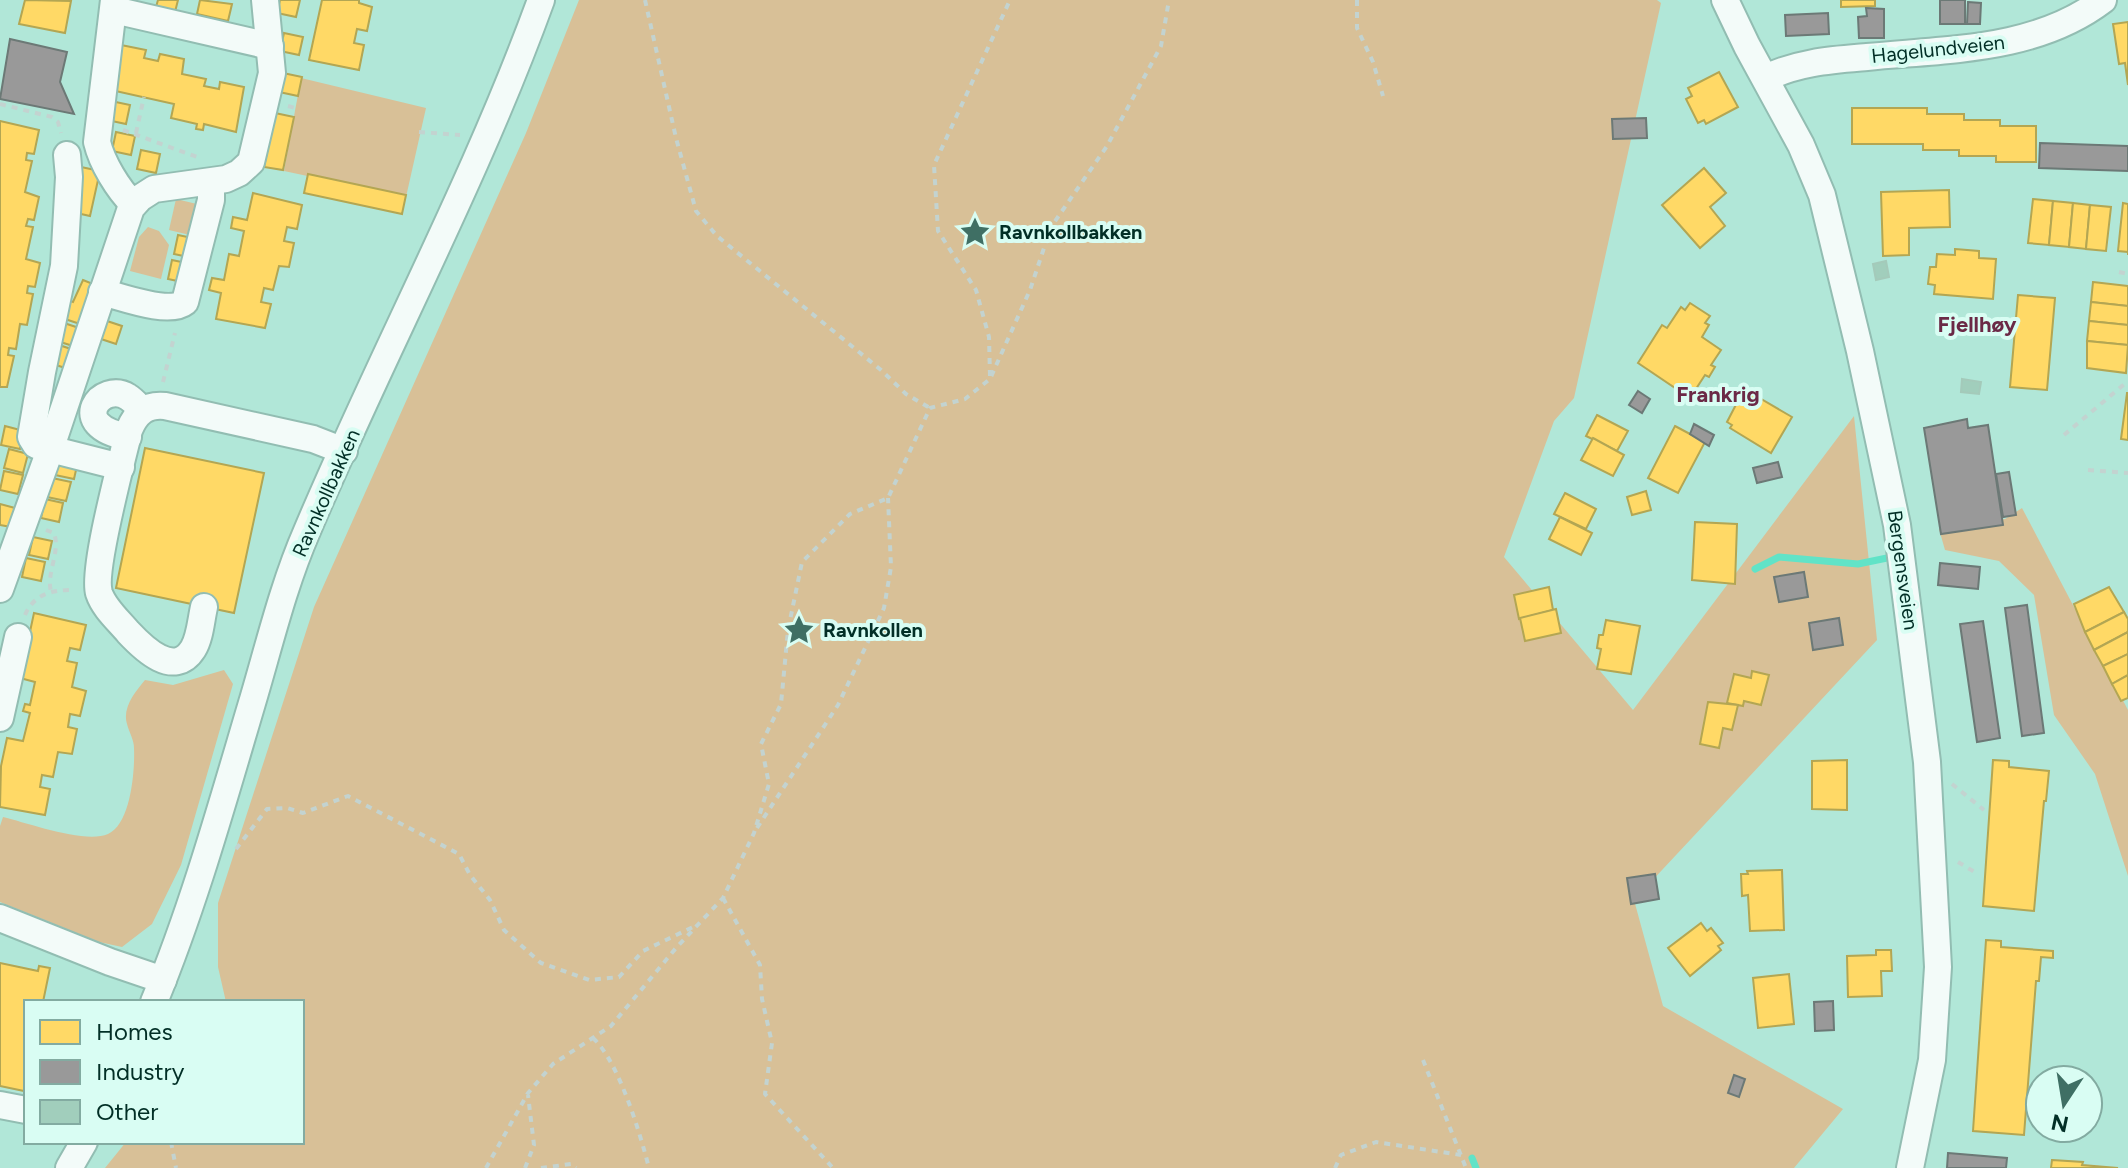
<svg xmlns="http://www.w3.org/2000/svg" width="2128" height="1168" viewBox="0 0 2128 1168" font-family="Figtree,sans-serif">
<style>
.green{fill:#d8c097}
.homes{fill:#ffd966;stroke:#b3a653;stroke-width:2}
.industry{fill:#999;stroke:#6c7976;stroke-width:2}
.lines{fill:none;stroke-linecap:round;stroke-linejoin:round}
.stream{stroke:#61e3c7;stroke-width:7}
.building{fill:#a1cebc;stroke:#a4caba;stroke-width:2}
.minor-casing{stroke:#92bdb2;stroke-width:30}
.path{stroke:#c3d3d0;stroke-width:4;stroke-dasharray:6 6;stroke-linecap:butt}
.minor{stroke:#f3fbf9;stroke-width:26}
.labels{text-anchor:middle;stroke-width:8;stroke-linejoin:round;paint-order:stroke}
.street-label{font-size:20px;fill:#022f26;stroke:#d9fdf3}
.poi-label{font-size:20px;font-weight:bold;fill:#022f26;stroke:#d9fdf3;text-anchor:start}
.neighbourhood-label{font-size:22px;font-weight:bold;fill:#6b2946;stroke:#d9fdf3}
</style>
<rect width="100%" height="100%" fill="#b1e7d8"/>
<g class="green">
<polygon points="579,0 1657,0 1661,3 1574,398 1554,421 1504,557 1633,710 1854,416 1877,640 1634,900 1663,1006 1843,1109 1794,1168 105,1168 126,1142 302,1142 302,1002 226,1002 218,967 218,903 314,607 526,133"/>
<polygon points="301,78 426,108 406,197 284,171"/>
<polygon points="176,199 201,205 194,236 169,230"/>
<polygon points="148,227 159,231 169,245 161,279 130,271 139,237"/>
<polygon points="2022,508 2128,710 2128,876 2095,774 2054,715 2034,595 1999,561 1945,550 1939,529 2005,519"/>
<path d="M224,670L233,684L181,865L152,924L122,947L99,942L0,902V826L3,817C28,823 85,844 108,834C131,824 135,770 134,748C134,740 129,732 127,724C122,708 135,692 145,680L173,685Z"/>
</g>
<g class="homes">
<polygon points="25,0 71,1 65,33 19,24"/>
<polygon points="158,0 178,0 175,12 156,7"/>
<polygon points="200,0 232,4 228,21 197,14"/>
<polygon points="280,0 300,0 296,17 277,13"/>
<polygon points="322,0 359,0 359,3 372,7 367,31 357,29 354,43 364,45 359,70 309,60"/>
<polygon points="1841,0 1875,0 1875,6 1841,7"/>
<polygon points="2128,22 2128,85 2125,63 2119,64 2113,24"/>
<polygon points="284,33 303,37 299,55 280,51"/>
<polygon points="121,45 146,50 144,58 158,61 160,54 184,59 182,74 206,79 204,86 219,89 220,82 244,87 236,132 204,124 203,130 196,129 197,124 171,118 174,104 111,90"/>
<polygon points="1719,72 1738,107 1706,124 1704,120 1698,123 1686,99 1692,96 1688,88"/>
<polygon points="283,73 302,77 298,96 279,92"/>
<polygon points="111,101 130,105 126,124 107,120"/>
<polygon points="1852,108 1927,108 1927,114 1964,114 1964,120 2000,120 2000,126 2036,126 2036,162 1996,162 1996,156 1959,156 1959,150 1923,150 1923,144 1852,144"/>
<polygon points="275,113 294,117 283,170 264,167"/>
<polygon points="0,121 39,130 34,154 27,153 26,160 32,161 25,192 39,197 34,220 28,219 26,226 33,227 26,259 40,263 35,287 28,286 27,293 33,294 27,325 20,324 16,349 9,348 8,355 14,356 7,387 0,387"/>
<polygon points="116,132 135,136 131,155 112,151"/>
<polygon points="141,150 160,154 156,173 137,169"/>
<polygon points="81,167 100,171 90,216 72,212"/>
<polygon points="1704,168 1726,193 1710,207 1725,226 1700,248 1662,205"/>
<polygon points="308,174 406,195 402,214 304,193"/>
<polygon points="1949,190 1950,227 1909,228 1909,255 1883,256 1881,192"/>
<polygon points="253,193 302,205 297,229 287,227 284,241 294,243 289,267 279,266 273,290 264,288 261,302 271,304 265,328 216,319 221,293 209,290 212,278 224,280 229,254 239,256 244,231 231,228 233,217 247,220"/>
<polygon points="2033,199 2053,201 2049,245 2028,243"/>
<polygon points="2053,201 2073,203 2069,247 2049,245"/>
<polygon points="2073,203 2090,205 2086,249 2069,247"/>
<polygon points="2123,203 2128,204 2128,255 2128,252 2118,251"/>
<polygon points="2090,205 2111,207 2106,251 2086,249"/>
<polygon points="178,235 197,239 193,258 174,254"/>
<polygon points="1955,249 1979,251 1979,258 1996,259 1993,299 1934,294 1935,285 1928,284 1930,267 1936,267 1937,254 1955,255"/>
<polygon points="172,260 191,264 187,283 168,279"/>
<polygon points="83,280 93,284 80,324 62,318 68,300 73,302"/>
<polygon points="2093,282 2128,286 2128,306 2091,302"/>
<polygon points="2018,295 2055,298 2047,390 2010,387"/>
<polygon points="2091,302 2128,306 2128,325 2089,321"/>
<polygon points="1690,303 1710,316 1705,323 1709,325 1702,337 1721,350 1711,365 1715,367 1709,377 1705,375 1690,398 1638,363 1662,325 1667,328 1681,307 1685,310"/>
<polygon points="104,320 122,326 116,344 98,338"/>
<polygon points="2089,321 2128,325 2128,345 2087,341"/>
<polygon points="61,322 79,328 73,346 54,340"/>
<polygon points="2087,341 2128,345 2126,373 2087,368"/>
<polygon points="53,343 71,349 65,368 47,362"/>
<polygon points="1751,393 1792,417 1771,453 1730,428 1732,425 1727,422 1741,395 1747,399"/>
<polygon points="2127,393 2128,393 2128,440 2121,439"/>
<polygon points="1597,415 1628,431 1617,451 1586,436"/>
<polygon points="5,426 24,431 20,449 1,445"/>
<polygon points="1675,426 1705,442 1678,493 1648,478"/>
<polygon points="1593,438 1624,455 1613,476 1581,460"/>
<polygon points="145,448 264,473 234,613 116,588"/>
<polygon points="9,449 28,454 23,473 4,468"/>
<polygon points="59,457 78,461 74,479 55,475"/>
<polygon points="4,471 23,475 18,494 0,490"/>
<polygon points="52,478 71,482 66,501 47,497"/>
<polygon points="1646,491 1651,510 1632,515 1627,497"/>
<polygon points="1565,493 1596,509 1586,529 1554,514"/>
<polygon points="45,499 63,503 59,522 41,518"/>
<polygon points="0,504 15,508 11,527 0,525"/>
<polygon points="1560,517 1592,533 1581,555 1549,539"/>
<polygon points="1695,522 1737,524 1735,584 1692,580"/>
<polygon points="33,537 52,541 48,559 29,555"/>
<polygon points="26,558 45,562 41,581 22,577"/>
<polygon points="1549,587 1553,610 1519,619 1514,595"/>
<polygon points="2109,587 2124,612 2085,632 2074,604"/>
<polygon points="1556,609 1561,633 1525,641 1520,618"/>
<polygon points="2124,612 2128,619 2128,632 2094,650 2085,632"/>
<polygon points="34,613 86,625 80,650 70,648 67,661 77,663 72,687 86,691 80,716 70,714 68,727 77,729 72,754 58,752 53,777 42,775 40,787 50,789 45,815 0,807 1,766 7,738 23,741 30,713 23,711 25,704 30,705 35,682 20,678"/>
<polygon points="1606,620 1640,626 1631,674 1597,669 1601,649 1597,648 1599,635 1603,635"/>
<polygon points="2128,632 2128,654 2103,666 2094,650"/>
<polygon points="2128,654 2128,675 2112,684 2103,666"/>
<polygon points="1752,671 1769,675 1761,705 1744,701 1743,706 1727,703 1734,674 1751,678"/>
<polygon points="2128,675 2128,698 2121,701 2112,684"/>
<polygon points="1708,702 1738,705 1732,730 1723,728 1719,748 1700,744"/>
<polygon points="1847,760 1847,810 1812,809 1812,761"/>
<polygon points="1993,760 2009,761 2009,767 2049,771 2046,801 2044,801 2034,911 1983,906"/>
<polygon points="1782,870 1784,930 1750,931 1748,895 1742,896 1741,874 1748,874 1747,871"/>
<polygon points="1701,923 1707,931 1711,928 1723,943 1718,946 1721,950 1690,976 1668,948"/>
<polygon points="1986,940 2001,941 2001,947 2053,951 2053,958 2041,957 2039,981 2036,981 2024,1135 1973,1131"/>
<polygon points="1876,950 1891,950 1892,971 1881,971 1882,996 1848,997 1847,956 1876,955"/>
<polygon points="0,963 38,971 39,966 50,968 43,1002 26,1002 26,1079 24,1091 0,1086"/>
<polygon points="1789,974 1794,1024 1758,1028 1753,978"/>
<polygon points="2052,1160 2083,1162 2082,1165 2118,1168 2051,1168"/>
</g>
<g class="industry">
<rect x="1940" y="0" width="25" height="24"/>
<polygon points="1968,2 1981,3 1980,24 1967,24"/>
<polygon points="1866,8 1884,9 1884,38 1859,38 1858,17 1867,16"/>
<polygon points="1828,13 1829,34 1786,36 1785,15"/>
<polygon points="10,39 67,52 60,82 74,114 0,99"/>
<polygon points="1646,118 1647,138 1613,139 1612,119"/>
<polygon points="2040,143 2128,146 2128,171 2039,168"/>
<polygon points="1638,391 1650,399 1642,413 1629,405"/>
<polygon points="1967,419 1968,428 1988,425 2003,525 1941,534 1924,428"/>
<polygon points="1694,424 1714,435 1709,446 1690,434"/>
<polygon points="1778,462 1782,477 1757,483 1753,468"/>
<polygon points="2009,472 2016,515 2003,517 1996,474"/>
<polygon points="1940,563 1980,567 1978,589 1938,585"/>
<polygon points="1804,572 1808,597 1779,602 1774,577"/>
<polygon points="2027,605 2044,733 2022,736 2005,608"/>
<polygon points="1839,618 1843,645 1813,650 1809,623"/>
<polygon points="1983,621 2000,738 1977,742 1960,624"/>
<polygon points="1655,874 1659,899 1631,904 1627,878"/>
<polygon points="1833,1001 1834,1030 1815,1031 1814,1002"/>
<polygon points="1734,1075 1745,1079 1739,1097 1728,1093"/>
<polygon points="1948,1153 2007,1158 2006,1168 1947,1168"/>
</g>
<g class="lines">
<g class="stream">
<polyline points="1755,569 1779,557 1858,564 1887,558"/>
<polyline points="1472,1158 1476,1168"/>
</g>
</g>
<g class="building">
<polygon points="1886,261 1889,277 1876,280 1873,264"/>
<polygon points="1962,379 1981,382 1979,394 1961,392"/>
</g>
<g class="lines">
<g class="minor-casing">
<g id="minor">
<path d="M114,0L97,142C102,163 118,189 133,204"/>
<polyline points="1725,0 1747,46 1801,145 1822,195 1860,351 1897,525 1927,762 1938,967 1932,1060 1910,1168"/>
<polyline points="114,10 270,46"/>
<path d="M1766,78C1798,62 1832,60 1867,57C1948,49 2036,51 2103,0"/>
<polyline points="67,155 69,177 64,266 42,372 31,437 36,445 42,447 121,467"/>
<path d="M102,292C122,297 169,315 185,302L211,200V182"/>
<path d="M128,437C65,426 102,380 128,397C133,400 138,406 142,410"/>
<polyline points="0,589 50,450 131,208 140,198 154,189 226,179 239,173 251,162 272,73 265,0"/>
<path d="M204,607C201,620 200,638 193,649C174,679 143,648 128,632C118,620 104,608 99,593C92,570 122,460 129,430C136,413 146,404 165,406L313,439L344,451"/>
<polyline points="0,718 18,637"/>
<polyline points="0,918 110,962 163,980"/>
<path d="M154,1002C194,905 222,804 252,703C269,646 283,586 307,531C382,353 475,182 541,0"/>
<polyline points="0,1105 26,1110"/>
<polyline points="69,1168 84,1142"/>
</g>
</g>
<g class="path">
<polyline points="645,0 676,138 696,211 717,236 881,370 906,394 930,408"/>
<polyline points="1357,0 1357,28 1373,62 1383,96"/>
<polyline points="0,104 52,117 58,122 61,133"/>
<polyline points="288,106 299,109"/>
<polyline points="123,130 197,157"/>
<polyline points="419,132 460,135"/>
<polyline points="136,133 144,97"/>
<polyline points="2119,272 2128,274"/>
<polyline points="990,376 989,337 976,290 938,231 934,165 1010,0"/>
<polyline points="163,382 175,333"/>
<polyline points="2064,435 2128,381"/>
<polyline points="2088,470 2128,473"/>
<path d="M46,530L54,533C61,552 46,572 51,592"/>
<path d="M25,615C34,594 52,590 73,590"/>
<polyline points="1952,784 1984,810"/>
<polyline points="757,828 838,705 884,608 891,567 888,498"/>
<polyline points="236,849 267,809 287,808 303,813 348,796 459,854 470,875 490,900 504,930 541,963 589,980 619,977 643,951 693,927"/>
<polyline points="1958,862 1978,874"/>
<polyline points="723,898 760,965 762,999 772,1043 765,1094 833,1168"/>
<path d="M593,1038C619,1062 640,1133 649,1168"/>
<polyline points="1423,1060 1466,1168"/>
<polyline points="171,1142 176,1168"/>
<polyline points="486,1168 528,1093 553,1064 611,1026 676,948 723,898 754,833 769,784 761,744 781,704 788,630 802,562 850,514 888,498 930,408 965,399 990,379 1030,290 1051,227 1107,146 1161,46 1169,0"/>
<polyline points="525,1168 534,1145 528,1095"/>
<polyline points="541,1168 571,1164 576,1168"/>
<polyline points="1335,1168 1341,1155 1376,1142 1461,1155"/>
</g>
<use href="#minor" class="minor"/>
</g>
<defs>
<g id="sight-bare" transform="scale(2.4)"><path d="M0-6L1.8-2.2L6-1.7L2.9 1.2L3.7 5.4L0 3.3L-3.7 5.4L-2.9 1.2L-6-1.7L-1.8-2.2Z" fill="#3f6f64" stroke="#d9fdf3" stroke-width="2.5" paint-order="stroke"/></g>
</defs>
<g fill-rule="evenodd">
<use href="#sight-bare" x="975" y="232"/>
<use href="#sight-bare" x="799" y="630"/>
</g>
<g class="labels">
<g class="street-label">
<text transform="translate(1938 49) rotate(-6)" y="7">Hagelundveien</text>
<text transform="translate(326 493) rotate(-66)" y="7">Ravnkollbakken</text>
<text transform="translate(1903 570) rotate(82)" y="7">Bergensveien</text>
</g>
<g class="poi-label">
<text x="999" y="239">Ravnkollbakken</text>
<text x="823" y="637">Ravnkollen</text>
</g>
<g class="neighbourhood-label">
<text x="1977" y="332">Fjellhøy</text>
<text x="1718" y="402">Frankrig</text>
</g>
</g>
<rect x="24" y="1000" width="280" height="144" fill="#d9fdf3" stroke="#83aba1" stroke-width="2"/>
<rect x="40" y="1020" width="40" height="24" fill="#ffd966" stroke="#83aba1" stroke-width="2"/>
<text x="96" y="1040" font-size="24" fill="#022f26">Homes</text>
<rect x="40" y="1060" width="40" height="24" fill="#999999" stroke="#83aba1" stroke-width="2"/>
<text x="96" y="1080" font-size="24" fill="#022f26">Industry</text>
<rect x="40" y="1100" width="40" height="24" fill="#a1cebc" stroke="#83aba1" stroke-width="2"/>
<text x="96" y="1120" font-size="24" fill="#022f26">Other</text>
<g transform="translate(2064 1104) rotate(192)"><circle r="38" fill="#d9fdf3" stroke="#83aba1" stroke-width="2"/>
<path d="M0-6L14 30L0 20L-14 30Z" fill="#3f6f64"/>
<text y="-12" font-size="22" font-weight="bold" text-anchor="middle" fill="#022f26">N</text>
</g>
</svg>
